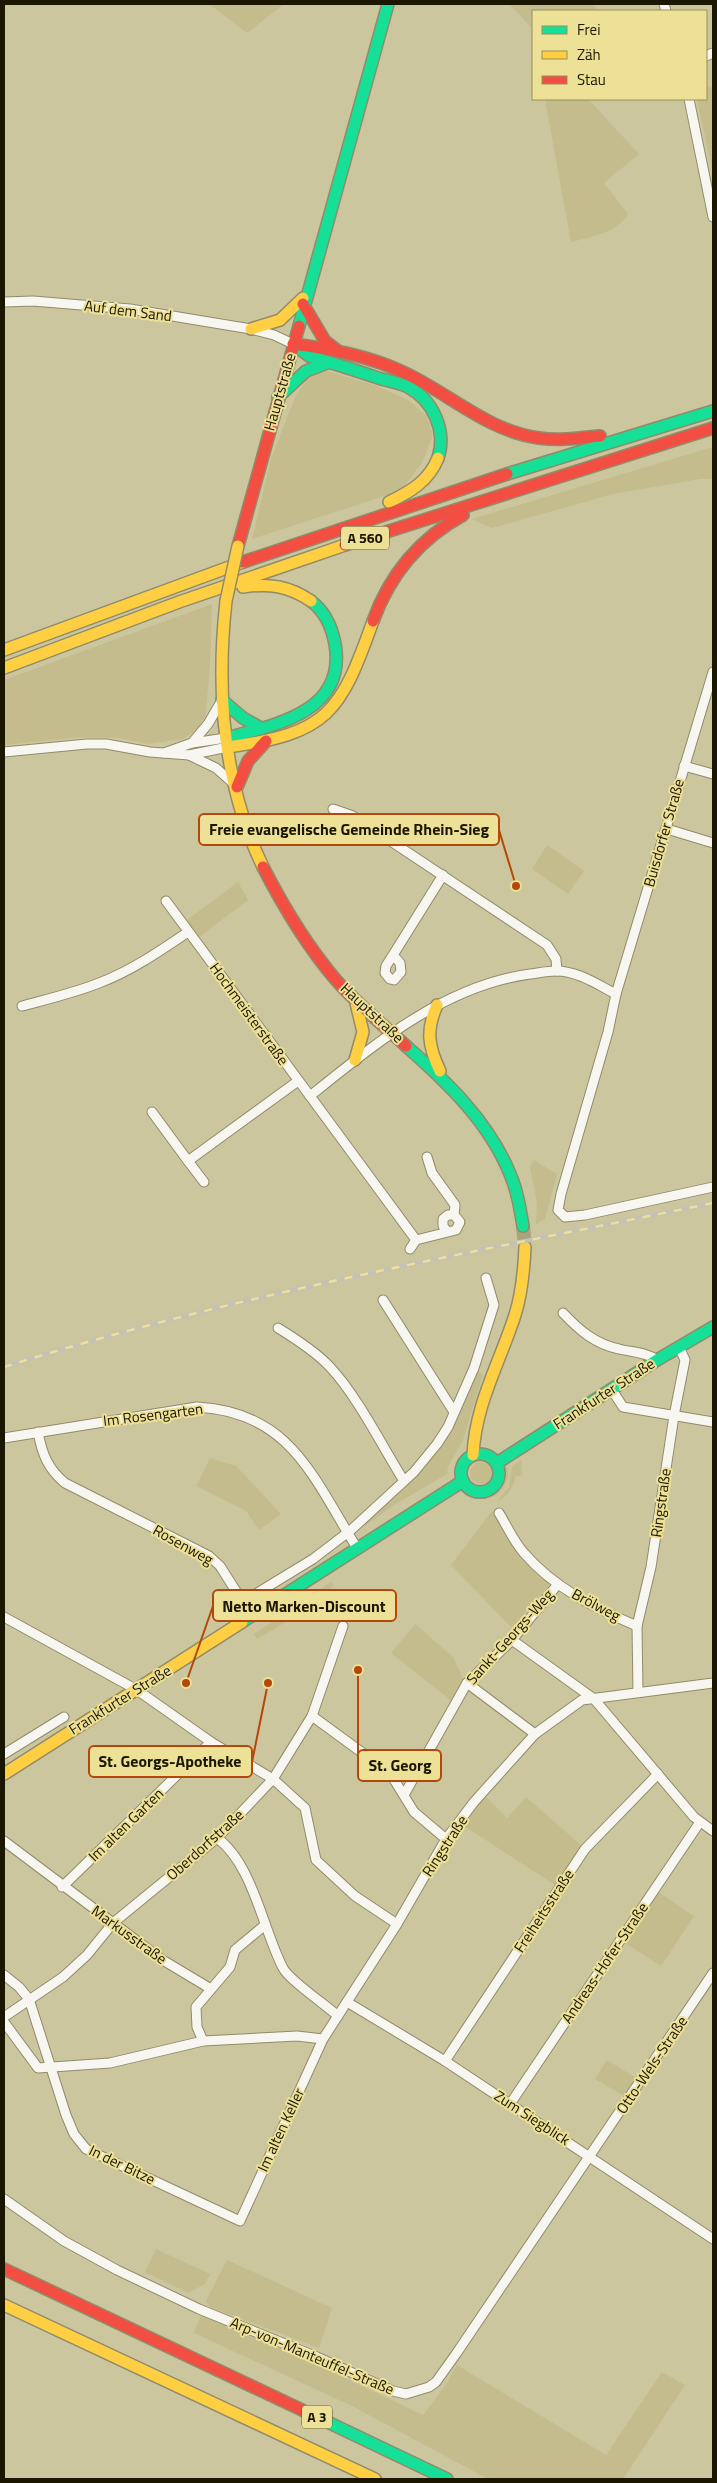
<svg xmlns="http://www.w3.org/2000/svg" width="717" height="2483" viewBox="0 0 717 2483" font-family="'Titillium Web',sans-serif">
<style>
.green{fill:#c4bc8d}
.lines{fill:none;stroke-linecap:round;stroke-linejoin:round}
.secondary-tunnel{stroke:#a9a37e;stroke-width:14;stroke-dasharray:14 7;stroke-linecap:butt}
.street-casing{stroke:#918b6b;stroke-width:11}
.fast-casing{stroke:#918b6b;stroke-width:14}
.slow-casing{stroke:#918b6b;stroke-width:14}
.jam-casing{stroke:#918b6b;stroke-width:14}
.street{stroke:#f7f6f0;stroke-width:9}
.fast{stroke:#16e098;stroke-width:11}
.slow{stroke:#ffcf43;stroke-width:11}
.jam{stroke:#f24e42;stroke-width:11}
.rail-casing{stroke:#c4c1b6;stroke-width:4.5}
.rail{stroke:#ede097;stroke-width:2.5;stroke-dasharray:8;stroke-linecap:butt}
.slow-bridge-casing{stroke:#918b6b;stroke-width:14;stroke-linecap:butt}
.slow-bridge{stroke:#ffcf43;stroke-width:11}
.labels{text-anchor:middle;stroke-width:4;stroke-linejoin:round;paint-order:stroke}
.shield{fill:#ede097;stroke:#5a532d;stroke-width:1}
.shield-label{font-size:14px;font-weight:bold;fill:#1b1600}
.street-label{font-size:15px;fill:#1b1600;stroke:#ede097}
.leader{fill:none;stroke:#b54809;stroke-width:2}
.callout-dot{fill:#b54809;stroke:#ede097;stroke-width:2}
.callout{fill:#ede097;stroke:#b54809;stroke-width:2}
.callout-label{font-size:16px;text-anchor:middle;font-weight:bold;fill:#1b1600}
</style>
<rect width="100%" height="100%" fill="#ccc69e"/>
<g class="green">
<polygon points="209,4 284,4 247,33"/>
<polygon points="509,4 595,4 596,11 533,11 533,29"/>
<polygon points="706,86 713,88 713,173 697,99 706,99"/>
<path d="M545,99H588L639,154L604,183L628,214C617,233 590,237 571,242Z"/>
<polygon points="327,371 377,386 408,400 427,416 433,435 422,463 400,491 252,539 271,459 296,395 306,381 316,372"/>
<polygon points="713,447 713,479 700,479 613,494 492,528 472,519"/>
<polygon points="212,604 210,669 205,717 196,731 182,739 148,744 119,738 81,737 4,745 4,680"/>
<polygon points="547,845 584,871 568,894 532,869"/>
<polygon points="238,882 248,900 199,937 187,920"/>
<polygon points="534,1160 557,1174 545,1219 536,1224 537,1203 530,1167"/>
<polygon points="478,1372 483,1374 463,1440 448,1467 447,1474 394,1505 365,1526 361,1526 407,1486 449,1434"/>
<polygon points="210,1458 236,1466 281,1514 259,1530 246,1511 196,1486"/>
<path d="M521,1460L522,1475L516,1476C513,1488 508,1496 497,1501L509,1487L512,1466Z"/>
<circle cx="481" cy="1473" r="11"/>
<path d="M507,1466C511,1479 504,1489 494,1497V1492Z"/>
<polygon points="492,1511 521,1555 549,1580 549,1585 512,1628 451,1565"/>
<polygon points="331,1582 334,1585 306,1610 257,1639 254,1634"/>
<polygon points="415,1624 453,1657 464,1681 453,1702 391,1653"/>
<polygon points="484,1795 507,1818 526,1797 582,1846 555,1885 461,1824"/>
<polygon points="658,1892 694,1916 661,1966 625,1943"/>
<polygon points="607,2060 638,2079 626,2097 595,2079"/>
<polygon points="156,2249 210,2274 205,2284 188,2293 145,2272"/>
<polygon points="227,2260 332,2308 319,2348 210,2307 206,2301"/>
<polygon points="201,2315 311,2362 423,2415 445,2386 457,2365 606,2455 662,2372 685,2385 623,2479 488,2479 352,2406 194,2333"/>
</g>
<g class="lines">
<polyline class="secondary-tunnel" points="523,1226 525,1247"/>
<g class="street-casing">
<g id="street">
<polyline points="664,4 666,11"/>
<polyline points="706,56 713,53"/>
<polyline points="689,99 713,217"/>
<polyline points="4,302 33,301 130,309 251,329 274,335 293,344"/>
<polyline points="713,672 616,994 608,1032 561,1194 558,1210 565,1217 585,1215 713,1187"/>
<polyline points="192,743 208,724 222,700"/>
<polyline points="4,752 87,744 106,744 150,752 189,755 228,747"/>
<polyline points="164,753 192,743 226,738"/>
<polyline points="189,755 216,768 234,784"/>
<polyline points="684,766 713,774"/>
<polyline points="333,809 353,816 547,945 556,959 557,971"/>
<polyline points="667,829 713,843"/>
<polyline points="166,901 310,1096"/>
<polyline points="393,955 400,963 401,972 394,980 390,979 385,973 386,966 393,955 443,875"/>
<path d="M22,1006C48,999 74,993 99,983C131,971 160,951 188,932"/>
<polyline points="152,1112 188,1161 298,1081"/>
<polyline points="427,1157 432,1173 455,1205 454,1215"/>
<polyline points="188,1161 204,1182"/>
<path d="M416,1240L310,1096C375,1044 444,986 530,974C538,973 548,971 556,971C578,971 598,985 616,994"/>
<polyline points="416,1240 456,1230 460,1222 454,1215 448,1215 443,1219 443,1226 447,1231"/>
<polyline points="410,1249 416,1240"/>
<polyline points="383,1300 454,1412"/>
<path d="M563,1313C579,1330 595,1344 619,1349C631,1352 646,1352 657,1360"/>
<path d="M278,1328C296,1339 316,1352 330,1367C358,1397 382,1446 404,1481"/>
<polyline points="612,1390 623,1407 713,1422"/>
<path d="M38,1432C42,1454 48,1469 65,1483L209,1556L220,1566L239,1596L249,1598L313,1559L351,1530L414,1472L437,1444L448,1427L474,1368L494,1305L486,1278"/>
<path d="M4,1438L197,1407C291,1412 313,1478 357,1548"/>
<path d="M499,1513C507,1526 514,1542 524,1553C554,1588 595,1608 637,1626"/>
<polyline points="4,1617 137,1690 211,1742 273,1779 305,1808 316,1860 355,1896 397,1924"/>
<polyline points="512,1640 594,1699 694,1817 713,1831"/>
<polyline points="467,1683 535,1734"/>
<polyline points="638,1692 637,1626 651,1567 674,1416 685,1360 679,1347"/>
<polyline points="312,1716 390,1773 414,1812 446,1839"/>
<polyline points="4,1754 64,1717"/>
<polyline points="404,1795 467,1683 512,1640 558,1584"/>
<path d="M217,1838C253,1864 263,1930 283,1968C288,1979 327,2006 338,2016"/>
<polyline points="4,1841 161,1959 211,1989"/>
<polyline points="62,1887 211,1742"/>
<polyline points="4,1975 19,1987 29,1999 66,2115 74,2134 86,2149 240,2221 323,2039"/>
<polyline points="347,2002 445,2061 713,2239"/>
<polyline points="4,2017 63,1977 87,1955 113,1923 217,1838 273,1779 312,1716 343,1626"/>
<polyline points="4,2022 38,2068 110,2063 203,2041 297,2036 323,2039 397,1924 446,1839 474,1802 535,1734 582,1700 713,1683"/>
<polyline points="203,2041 197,2027 196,2007 230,1967 235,1950 265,1925"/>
<polyline points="445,2061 585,1849 658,1774"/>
<polyline points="510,2104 700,1822"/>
<polyline points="4,2199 64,2241 117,2270 199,2309 317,2357 393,2391 406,2394 429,2387 436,2382 456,2354 713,1973"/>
</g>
</g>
<g class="fast-casing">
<g id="fast">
<polyline points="299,326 388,4"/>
<path d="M300,349L309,356C332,363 355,370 378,378C388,381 399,382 408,387C433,400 447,431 438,458"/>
<polyline points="278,397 306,371 327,363"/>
<polyline points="507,474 713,411"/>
<polyline points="222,700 243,718 261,728"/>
<path d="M226,738C275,725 347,712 335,644C332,627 324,611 311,601"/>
<path d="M406,1046C447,1082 489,1122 510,1174C517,1190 520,1208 523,1226"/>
<circle cx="480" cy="1473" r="19"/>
<polyline points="497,1463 657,1360 713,1327"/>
<polyline points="242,1622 463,1481"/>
<polyline points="319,2418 447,2479"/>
</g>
</g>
<g class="slow-casing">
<g id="slow">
<polyline points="251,329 280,320 303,298"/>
<path d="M389,502C410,492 429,481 438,458"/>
<path d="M243,587C269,583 289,586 311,601"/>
<path d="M226,601C216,691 223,784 263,867"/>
<polyline points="4,650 243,562"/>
<polyline points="4,668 179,602 345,545"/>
<path d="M228,747C328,733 340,714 373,621"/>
<path d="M437,1005C426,1030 428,1046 440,1071"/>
<polyline points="355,1060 363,1032 356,1003"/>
<path d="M473,1455C475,1405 500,1362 515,1315C522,1293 524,1270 525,1247"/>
<polyline points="4,1774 242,1622"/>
<polyline points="4,2305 375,2479"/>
</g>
</g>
<g class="jam-casing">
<g id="jam">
<polyline points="303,304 325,341 338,351"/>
<path d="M293,344C331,349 369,356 403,372C449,393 487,431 539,438C559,441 580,438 600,436"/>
<polyline points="345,545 713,428"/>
<polyline points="238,546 299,326"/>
<polyline points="243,562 507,474"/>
<path d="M373,621C390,574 419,539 463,515"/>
<polyline points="237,787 248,761 266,741"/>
<path d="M263,867C283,906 307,946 336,980C357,1004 382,1024 406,1046"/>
<polyline points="4,2269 319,2418"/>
</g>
</g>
<use href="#street" class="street"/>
<use href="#fast" class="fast"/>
<use href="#slow" class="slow"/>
<use href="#jam" class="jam"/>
<g class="rail-casing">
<path id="rail" d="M4,1367C235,1294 476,1252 713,1203"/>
</g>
<use href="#rail" class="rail"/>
<g class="slow-bridge-casing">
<polyline id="slow-bridge" points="226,601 238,546"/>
</g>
<use href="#slow-bridge" class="slow-bridge"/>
</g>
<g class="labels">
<g class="shield">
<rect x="341" y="526.5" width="48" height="23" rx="4"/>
<rect x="302" y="2405.5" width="30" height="23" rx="4"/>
</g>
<g class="shield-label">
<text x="365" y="543">A 560</text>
<text x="317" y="2422">A 3</text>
</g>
<g class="street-label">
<text transform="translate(128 311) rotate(7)" y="5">Auf dem Sand</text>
<text transform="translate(280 392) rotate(-74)" y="5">Hauptstraße</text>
<text transform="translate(664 833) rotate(-74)" y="5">Buisdorfer Straße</text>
<text transform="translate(372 1013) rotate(43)" y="5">Hauptstraße</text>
<text transform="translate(249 1014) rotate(54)" y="5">Hochmeisterstraße</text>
<text transform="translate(604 1394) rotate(-33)" y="5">Frankfurter Straße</text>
<text transform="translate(153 1415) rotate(-7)" y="5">Im Rosengarten</text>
<text transform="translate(661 1503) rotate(-82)" y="5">Ringstraße</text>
<text transform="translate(183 1545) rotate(29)" y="5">Rosenweg</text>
<text transform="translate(596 1605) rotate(28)" y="5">Brölweg</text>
<text transform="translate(510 1637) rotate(-48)" y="5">Sankt-Georgs-Weg</text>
<text transform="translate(120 1700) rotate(-32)" y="5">Frankfurter Straße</text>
<text transform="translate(126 1825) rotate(-44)" y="5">Im alten Garten</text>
<text transform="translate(205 1845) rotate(-42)" y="5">Oberdorfstraße</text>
<text transform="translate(445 1846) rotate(-57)" y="5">Ringstraße</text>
<text transform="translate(544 1911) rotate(-57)" y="5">Freiheitsstraße</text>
<text transform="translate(129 1935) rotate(36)" y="5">Markusstraße</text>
<text transform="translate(605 1963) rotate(-56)" y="5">Andreas-Hofer-Straße</text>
<text transform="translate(652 2065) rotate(-56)" y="5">Otto-Wels-Straße</text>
<text transform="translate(532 2118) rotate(33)" y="5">Zum Siegblick</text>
<text transform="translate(281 2130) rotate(-65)" y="5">Im alten Keller</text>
<text transform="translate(122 2165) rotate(26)" y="5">In der Bitze</text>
<text transform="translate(312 2356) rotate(23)" y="5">Arp-von-Manteuffel-Straße</text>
</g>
</g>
<path class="leader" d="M516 886L499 830M186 1683L213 1606M268 1683L252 1762M358 1670L358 1766"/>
<g class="callout-dot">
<circle cx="516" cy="886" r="5"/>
<circle cx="186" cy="1683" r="5"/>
<circle cx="268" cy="1683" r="5"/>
<circle cx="358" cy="1670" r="5"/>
</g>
<g class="callout">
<rect x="199" y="814" width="300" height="31" rx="5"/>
<rect x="213" y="1590" width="183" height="31" rx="5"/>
<rect x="89" y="1746" width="163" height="31" rx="5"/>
<rect x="358" y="1750" width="83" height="31" rx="5"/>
</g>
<g class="callout-label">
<text x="349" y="835">Freie evangelische Gemeinde Rhein-Sieg</text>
<text x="304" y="1612">Netto Marken-Discount</text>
<text x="170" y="1767">St. Georgs-Apotheke</text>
<text x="400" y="1771">St. Georg</text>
</g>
<rect width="717" height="2483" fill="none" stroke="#1b1600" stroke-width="10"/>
<rect x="532" y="10" width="175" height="90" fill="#ede097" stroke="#998f5b"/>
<rect x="542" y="26" width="25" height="8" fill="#16e098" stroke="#998f5b"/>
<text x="577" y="35" font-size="15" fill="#1b1600">Frei</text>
<rect x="542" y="51" width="25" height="8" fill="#ffcf43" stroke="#998f5b"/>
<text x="577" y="60" font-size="15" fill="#1b1600">Zäh</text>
<rect x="542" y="76" width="25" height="8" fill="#f24e42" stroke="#998f5b"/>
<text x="577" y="85" font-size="15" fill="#1b1600">Stau</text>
</svg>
